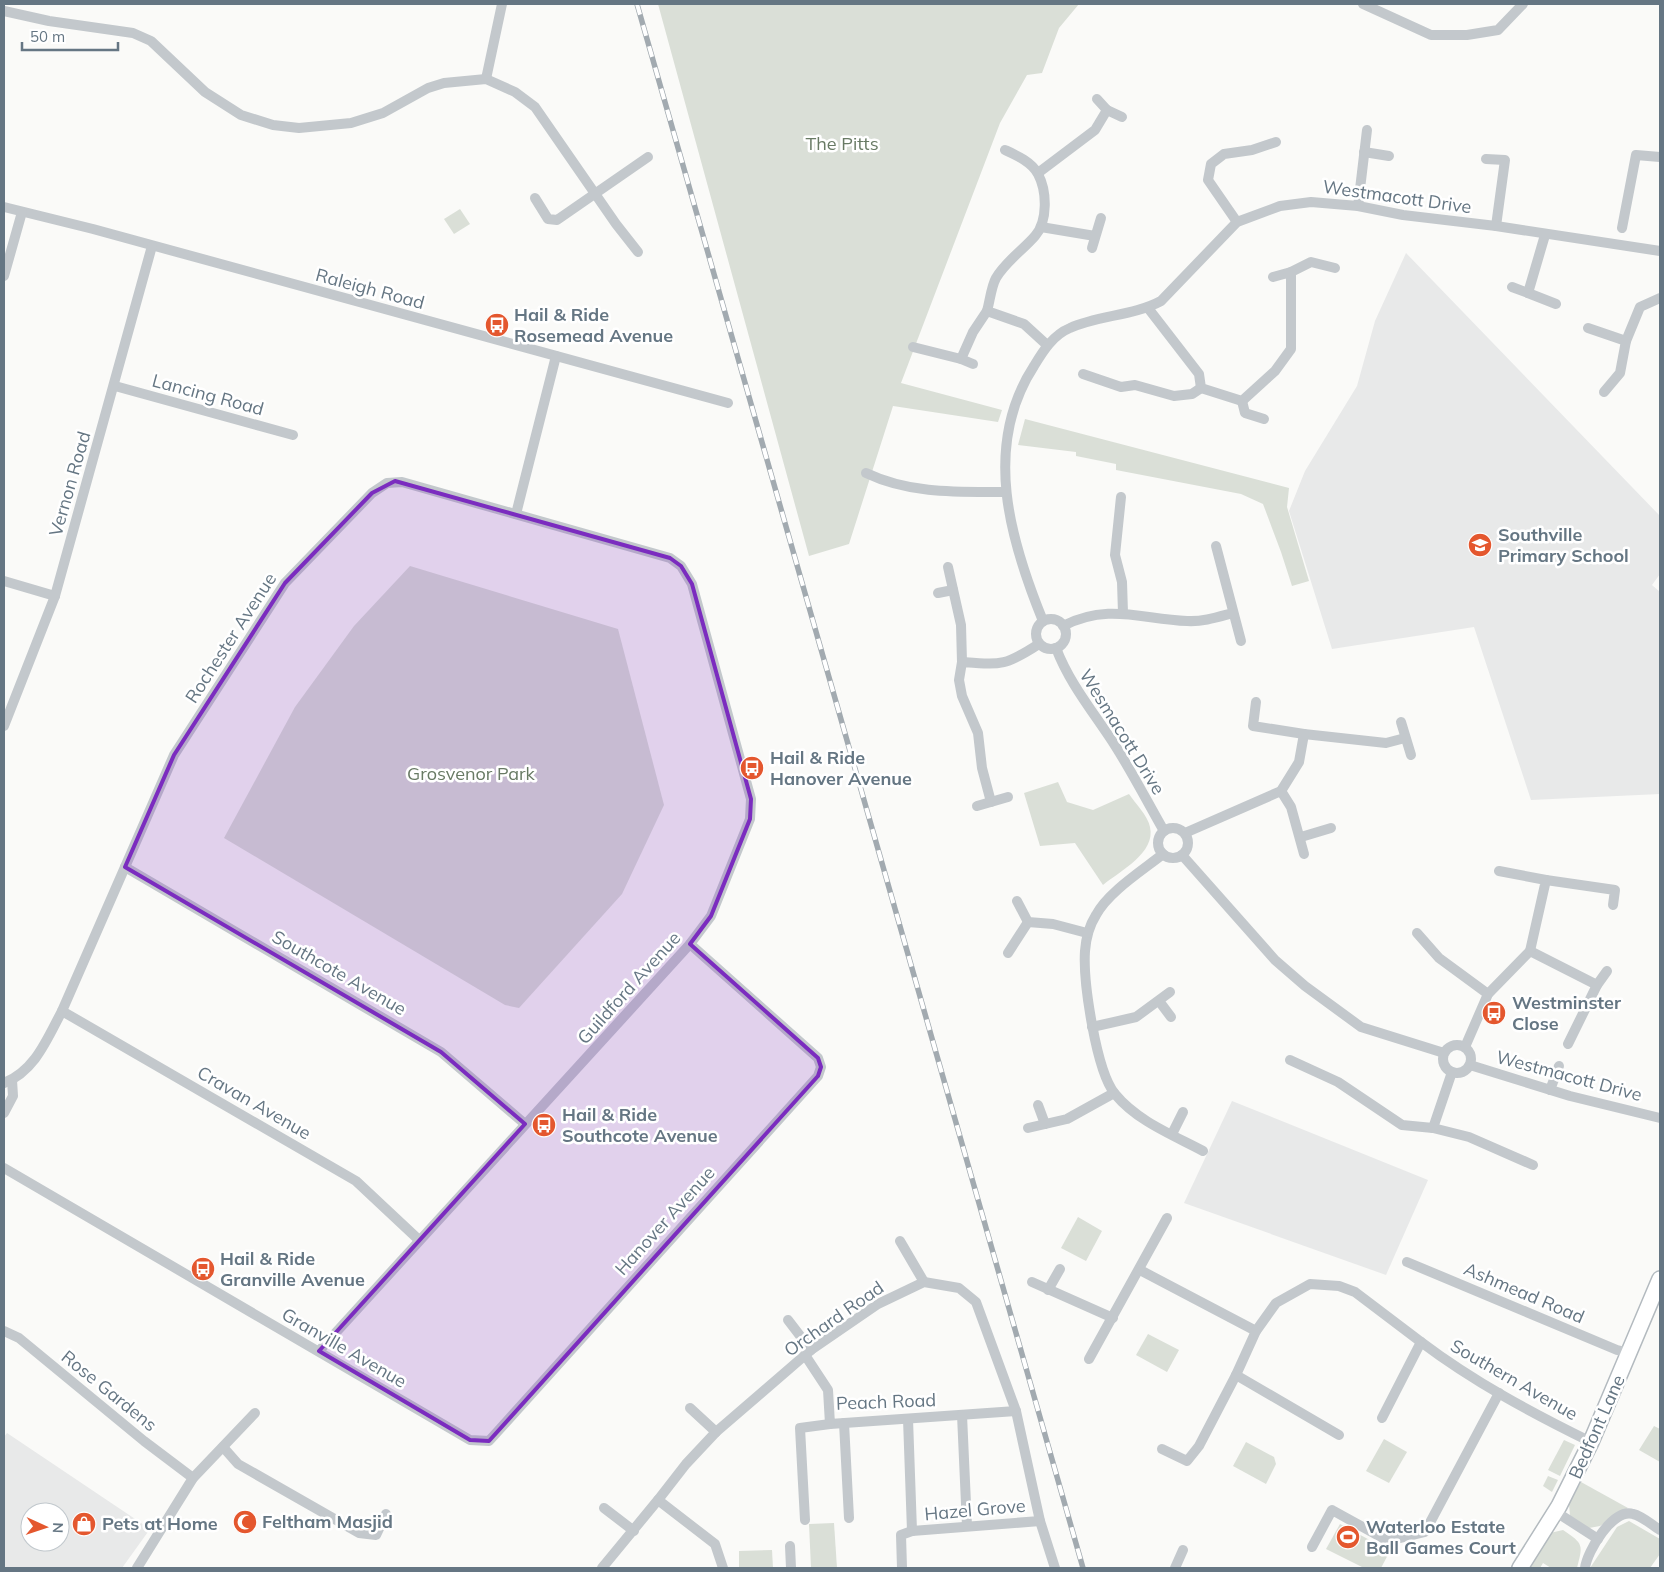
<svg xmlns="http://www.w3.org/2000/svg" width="1664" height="1572" viewBox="0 0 1664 1572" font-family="Mulish,sans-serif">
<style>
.built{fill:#e8e9e9;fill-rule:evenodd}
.green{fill:#dadfd7}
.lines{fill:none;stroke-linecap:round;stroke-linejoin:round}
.secondary-casing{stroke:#b3babf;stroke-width:18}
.street{stroke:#c3c8cc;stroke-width:10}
.secondary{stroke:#fff;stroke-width:15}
.rail-casing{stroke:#a2aab0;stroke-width:5.5}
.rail{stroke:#fff;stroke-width:4;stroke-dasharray:11;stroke-linecap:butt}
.marked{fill:#7b2cbf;fill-opacity:0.2;stroke:#7b2cbf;stroke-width:4;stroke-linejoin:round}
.labels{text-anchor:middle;stroke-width:5;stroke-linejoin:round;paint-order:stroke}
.park-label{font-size:18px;fill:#687a64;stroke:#fff}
.street-label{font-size:18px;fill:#657683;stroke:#fff}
.poi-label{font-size:18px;font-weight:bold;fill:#657683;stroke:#fff;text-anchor:start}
</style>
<rect width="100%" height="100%" fill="#fafaf8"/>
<g class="built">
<polygon points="1406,253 1660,516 1660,574 1652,585 1660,592 1660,794 1531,800 1474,627 1332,649 1289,511 1305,471 1357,386 1375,321"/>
<polygon points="1232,1101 1428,1180 1386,1275 1184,1203"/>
<path d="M7,1433L150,1529L122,1568H4V1437ZM30,1512H60V1542H30Z"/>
</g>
<g class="green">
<polygon points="658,4 1079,4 1059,28 1042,73 1027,75 1000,123 901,383 1002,410 998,422 893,406 849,544 809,556"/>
<polygon points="460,209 470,224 454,234 444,219"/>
<polygon points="1025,419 1289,488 1287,507 1309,581 1292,586 1281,552 1263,504 1241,494 1116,470 1116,464 1076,456 1076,452 1018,445"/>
<polygon points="410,566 618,629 664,805 622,894 519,1008 505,1005 224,838 295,707 354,626"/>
<path d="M1058,782L1067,802L1093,810L1129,794C1135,803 1148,816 1150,827C1156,853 1120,871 1103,885L1075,843L1040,846L1024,793Z"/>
<polygon points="1078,1217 1102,1231 1086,1261 1061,1248"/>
<polygon points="1148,1334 1179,1350 1167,1372 1136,1355"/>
<polygon points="1654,1426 1660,1429 1660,1462 1639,1450"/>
<polygon points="1384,1439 1407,1452 1389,1483 1366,1471"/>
<polygon points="1564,1440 1575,1445 1560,1476 1548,1470"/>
<polygon points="1246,1442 1274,1457 1276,1464 1266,1484 1233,1466"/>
<polygon points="1548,1476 1558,1480 1552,1492 1543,1486"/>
<polygon points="1581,1482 1628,1508 1600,1526 1589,1528 1570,1516 1569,1504"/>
<polygon points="1629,1521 1660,1539 1660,1554 1650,1568 1590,1568 1617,1527"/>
<polygon points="834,1523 837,1568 811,1568 809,1524"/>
<polygon points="1340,1524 1390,1551 1381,1568 1364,1568 1326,1549"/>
<path d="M1563,1530C1584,1544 1583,1545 1577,1568H1551L1543,1563L1540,1568H1530L1550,1533Z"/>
<polygon points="772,1550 773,1568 739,1568 739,1551"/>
</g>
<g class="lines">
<g class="secondary-casing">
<polyline id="secondary" points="1520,1568 1559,1506 1591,1442 1660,1279"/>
</g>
<g class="street">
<polyline points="1363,4 1431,35 1467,35 1498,30 1523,4"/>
<polyline points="4,11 49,21 133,33 151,41 205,92 241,115 273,125 299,128 351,123 383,113 428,88 444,83 486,79 515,92 535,107 616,224 638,252"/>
<polyline points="486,79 502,4"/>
<polyline points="1097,99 1107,110"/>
<path d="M1005,150C1016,155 1032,162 1038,174C1047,191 1048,221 1035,236C1023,250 1006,261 996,278C991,287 990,301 987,311L1024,324L1047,345"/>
<polyline points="1364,152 1389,156"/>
<polyline points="1486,159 1505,160 1496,226"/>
<polyline points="1038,173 1095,130 1107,110 1122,117"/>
<polyline points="535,198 548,219 557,220 648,157"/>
<polyline points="1358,206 1367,130"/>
<polyline points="4,207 93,229 728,403"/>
<polyline points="1237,222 1208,180 1211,164 1224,154 1252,150 1276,142"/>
<polyline points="1041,227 1095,236"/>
<polyline points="1622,228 1636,155 1660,157"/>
<polyline points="1092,248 1101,218"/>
<polyline points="1291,272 1311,262 1335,268"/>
<polyline points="4,276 22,212"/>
<polyline points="1512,287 1528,293 1545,235"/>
<polyline points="1528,293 1556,304"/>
<polyline points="1148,308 1199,374 1201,388 1242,401 1275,371 1291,349 1291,272 1273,277"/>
<polyline points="1588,328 1626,341 1640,307 1660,298"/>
<polyline points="913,347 961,359 973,332 987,311"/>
<polyline points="961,359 973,364"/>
<polyline points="1083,374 1121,387 1135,385 1174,396 1192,394 1201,388"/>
<polyline points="115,386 293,435"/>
<polyline points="1604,392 1620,373 1626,341"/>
<polyline points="1242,401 1245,413 1264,419"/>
<path d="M866,473C910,494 957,492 1005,492"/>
<polyline points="1121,497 1115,555 1122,582 1123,613"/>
<polyline points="516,514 556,356"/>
<polyline points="1216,546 1241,641"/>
<polyline points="948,567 961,625 962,662"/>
<polyline points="4,581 55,596"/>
<polyline points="938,593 953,590"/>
<circle cx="1051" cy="634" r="15"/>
<path d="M1043,621C1010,540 982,446 1034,366C1043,351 1053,335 1070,328C1099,315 1133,316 1161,301L1237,222L1280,206L1311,202L1358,206L1403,215L1496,226L1660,251"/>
<path d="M1063,626C1108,603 1141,619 1187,621C1203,622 1218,617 1233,613"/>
<path d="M1056,648C1070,685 1095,714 1116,747C1133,774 1148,803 1164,831"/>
<polyline points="1401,722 1411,755"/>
<polyline points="4,726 55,596 152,246"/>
<polyline points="1304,734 1386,743 1405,738"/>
<polyline points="1281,791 1291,807 1304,854"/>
<path d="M991,802L982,768L978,733L962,696L959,680L962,662C1002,665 1005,666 1039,644"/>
<polyline points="977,806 1008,797"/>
<circle cx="1173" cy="843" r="15"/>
<polyline points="1185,833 1281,791 1299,762 1304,734 1253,726 1256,702"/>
<polyline points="1301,837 1331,828"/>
<path d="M1163,854C1143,870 1108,892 1096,915C1089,926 1086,938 1085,951C1083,981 1096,1071 1115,1094C1137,1121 1173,1135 1203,1151"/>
<polyline points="1182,855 1275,960 1305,986 1361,1027 1444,1053"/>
<polyline points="125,867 441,1052 525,1124"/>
<polyline points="1546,880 1615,890 1613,905"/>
<polyline points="1017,901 1028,922 1053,924 1087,933"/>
<polyline points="1417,933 1439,958 1488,994"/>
<polyline points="1530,951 1597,985"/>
<polyline points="1008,953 1028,922"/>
<polyline points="1159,1001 1171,1017"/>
<polyline points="62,1011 356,1181 419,1240"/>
<polyline points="1092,1027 1136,1017 1170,992"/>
<polyline points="1568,1044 1597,985 1607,971"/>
<circle cx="1457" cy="1059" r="14"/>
<polyline points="1465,1047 1488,994 1530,951 1546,880 1499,871"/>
<polyline points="1290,1060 1338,1082 1402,1125 1433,1128 1469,1137 1533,1165"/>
<polyline points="1470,1065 1570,1096 1660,1118"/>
<path d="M4,1083C35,1071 47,1039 62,1011L174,755L285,583L372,493L387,483L402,482L670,558L681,566L692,584L751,799L750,819L711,916L690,944L319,1351"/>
<polyline points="1550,1090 1559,1066"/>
<polyline points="1038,1105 1045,1124"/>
<polyline points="4,1113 13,1096 12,1080"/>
<polyline points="1028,1128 1067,1119 1114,1093"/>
<polyline points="1433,1128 1452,1072"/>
<polyline points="1172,1134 1183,1112"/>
<polyline points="4,1168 470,1440 489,1441 818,1076 821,1067 818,1058 690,944"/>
<polyline points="900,1241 924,1282"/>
<polyline points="1407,1262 1617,1350 1630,1353"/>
<polyline points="1140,1270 1256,1331"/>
<polyline points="1032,1282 1113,1318"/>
<polyline points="1048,1290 1060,1269"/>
<polyline points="788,1320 811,1350"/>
<polyline points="4,1331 19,1338 144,1441 193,1478"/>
<polyline points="805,1355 828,1390 830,1424 1016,1411"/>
<polyline points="1089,1359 1167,1218"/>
<polyline points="690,1408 716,1432"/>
<polyline points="962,1415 967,1526"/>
<path d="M1382,1418L1421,1342C1474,1382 1532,1413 1591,1442"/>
<polyline points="908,1419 912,1531"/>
<polyline points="844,1423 849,1518"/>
<polyline points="1339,1435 1236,1375 1256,1331 1276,1303 1310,1284 1339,1286 1355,1292 1421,1342"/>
<polyline points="223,1447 238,1464 359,1533 376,1535 386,1514"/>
<polyline points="1162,1449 1187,1461 1199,1446 1236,1375"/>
<polyline points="658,1500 686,1464 716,1432 811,1350 878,1304 924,1282 959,1288 976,1302 1016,1411 1040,1521 1055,1568"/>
<polyline points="604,1508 634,1531"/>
<polyline points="1556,1512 1598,1539"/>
<polyline points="805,1520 800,1428 830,1424"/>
<polyline points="790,1546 791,1568"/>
<polyline points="1312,1547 1332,1510 1388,1541 1425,1532 1499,1393"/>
<polyline points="137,1568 193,1478 255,1413"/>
<polyline points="602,1568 658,1500 715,1544 723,1568"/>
<polyline points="902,1568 901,1535 912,1531 1040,1521"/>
<polyline points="1175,1568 1183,1550"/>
<path d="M1585,1568C1587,1551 1613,1508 1633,1514C1642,1516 1652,1525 1660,1530"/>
</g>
<use href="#secondary" class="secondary"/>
<g class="rail-casing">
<polyline id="rail" points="637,4 1083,1568"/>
</g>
<use href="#rail" class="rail"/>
</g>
<path class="marked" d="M395,481L670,558L681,566L692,584L751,799L750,819L711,916L690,944L818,1058L821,1067L818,1076L489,1441L470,1440L319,1351L525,1124L441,1052L125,867L174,755L285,583L372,493Z"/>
<defs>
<g id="bus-disc" transform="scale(1.25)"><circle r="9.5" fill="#e4572e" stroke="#fff"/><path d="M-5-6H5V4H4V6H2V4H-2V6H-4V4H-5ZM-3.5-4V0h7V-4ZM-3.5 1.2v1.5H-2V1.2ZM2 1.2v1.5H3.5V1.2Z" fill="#fff"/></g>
<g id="school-disc" transform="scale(1.25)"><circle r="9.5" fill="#e4572e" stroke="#fff"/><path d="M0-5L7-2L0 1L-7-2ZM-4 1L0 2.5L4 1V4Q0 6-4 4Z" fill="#fff"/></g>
<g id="mosque-disc" transform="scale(1.25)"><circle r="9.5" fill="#e4572e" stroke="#fff"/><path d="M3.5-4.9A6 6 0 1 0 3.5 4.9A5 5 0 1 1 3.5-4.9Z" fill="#fff"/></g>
<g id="shop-disc" transform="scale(1.25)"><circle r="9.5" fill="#e4572e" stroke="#fff"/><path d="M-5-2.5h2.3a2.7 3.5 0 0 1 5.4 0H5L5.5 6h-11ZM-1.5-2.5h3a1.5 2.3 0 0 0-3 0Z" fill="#fff"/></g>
<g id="stadium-disc" transform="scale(1.25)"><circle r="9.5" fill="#e4572e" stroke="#fff"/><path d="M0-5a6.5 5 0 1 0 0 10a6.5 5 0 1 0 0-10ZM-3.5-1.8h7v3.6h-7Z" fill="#fff"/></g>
</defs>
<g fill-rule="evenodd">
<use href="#bus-disc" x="497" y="325"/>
<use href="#school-disc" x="1480" y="545"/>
<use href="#bus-disc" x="752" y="768"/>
<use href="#bus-disc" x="1494" y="1013"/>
<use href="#bus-disc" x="544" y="1125"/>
<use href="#bus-disc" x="203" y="1269"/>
<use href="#mosque-disc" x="245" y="1522"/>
<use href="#shop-disc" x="84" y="1524"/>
<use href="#stadium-disc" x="1348" y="1537"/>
</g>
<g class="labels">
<g class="park-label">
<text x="842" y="150">The Pitts</text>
<text x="471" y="780">Grosvenor Park</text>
</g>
<g class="street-label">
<text transform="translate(1397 197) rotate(8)" y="6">Westmacott Drive</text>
<text transform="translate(370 289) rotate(15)" y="6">Raleigh Road</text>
<text transform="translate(208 395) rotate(15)" y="6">Lancing Road</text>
<text transform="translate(70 484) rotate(-74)" y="6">Vernon Road</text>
<text transform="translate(231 638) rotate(-57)" y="6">Rochester Avenue</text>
<text transform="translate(1122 732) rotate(58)" y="6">Wesmacott Drive</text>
<text transform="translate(339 973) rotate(30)" y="6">Southcote Avenue</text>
<text transform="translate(629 988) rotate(-48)" y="6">Guildford Avenue</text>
<text transform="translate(1569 1076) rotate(15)" y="6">Westmacott Drive</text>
<text transform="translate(254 1103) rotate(30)" y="6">Cravan Avenue</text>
<text transform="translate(665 1221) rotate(-48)" y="6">Hanover Avenue</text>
<text transform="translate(1524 1293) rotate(23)" y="6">Ashmead Road</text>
<text transform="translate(834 1319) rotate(-35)" y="6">Orchard Road</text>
<text transform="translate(344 1348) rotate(30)" y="6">Granville Avenue</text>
<text transform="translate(1514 1380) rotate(30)" y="6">Southern Avenue</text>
<text transform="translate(109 1391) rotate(39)" y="6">Rose Gardens</text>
<text transform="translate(886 1402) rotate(-2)" y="6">Peach Road</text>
<text transform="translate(1597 1427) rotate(-66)" y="6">Bedfont Lane</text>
<text transform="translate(975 1510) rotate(-5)" y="6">Hazel Grove</text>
</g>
<g class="poi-label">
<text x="514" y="321">Hail &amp; Ride<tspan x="514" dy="21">Rosemead Avenue</tspan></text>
<text x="1498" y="541">Southville<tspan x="1498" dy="21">Primary School</tspan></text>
<text x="770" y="764">Hail &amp; Ride<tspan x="770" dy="21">Hanover Avenue</tspan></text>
<text x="1512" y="1009">Westminster<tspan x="1512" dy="21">Close</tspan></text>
<text x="562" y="1121">Hail &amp; Ride<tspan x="562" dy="21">Southcote Avenue</tspan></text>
<text x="220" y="1265">Hail &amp; Ride<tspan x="220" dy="21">Granville Avenue</tspan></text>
<text x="262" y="1528">Feltham Masjid</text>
<text x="102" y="1530">Pets at Home</text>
<text x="1366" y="1533">Waterloo Estate<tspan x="1366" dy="21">Ball Games Court</tspan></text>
</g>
</g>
<rect width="1664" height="1572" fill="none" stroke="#657683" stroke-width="10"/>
<g transform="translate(45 1527) rotate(93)"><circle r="24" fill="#ffffff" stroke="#c1c8cd"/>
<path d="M0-4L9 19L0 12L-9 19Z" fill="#e4572e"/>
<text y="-8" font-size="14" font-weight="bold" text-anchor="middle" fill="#657683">N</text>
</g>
<path d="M22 42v8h96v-8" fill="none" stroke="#657683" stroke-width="2.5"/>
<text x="30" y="42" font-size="15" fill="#657683" stroke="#ffffff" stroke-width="4" paint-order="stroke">50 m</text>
</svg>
